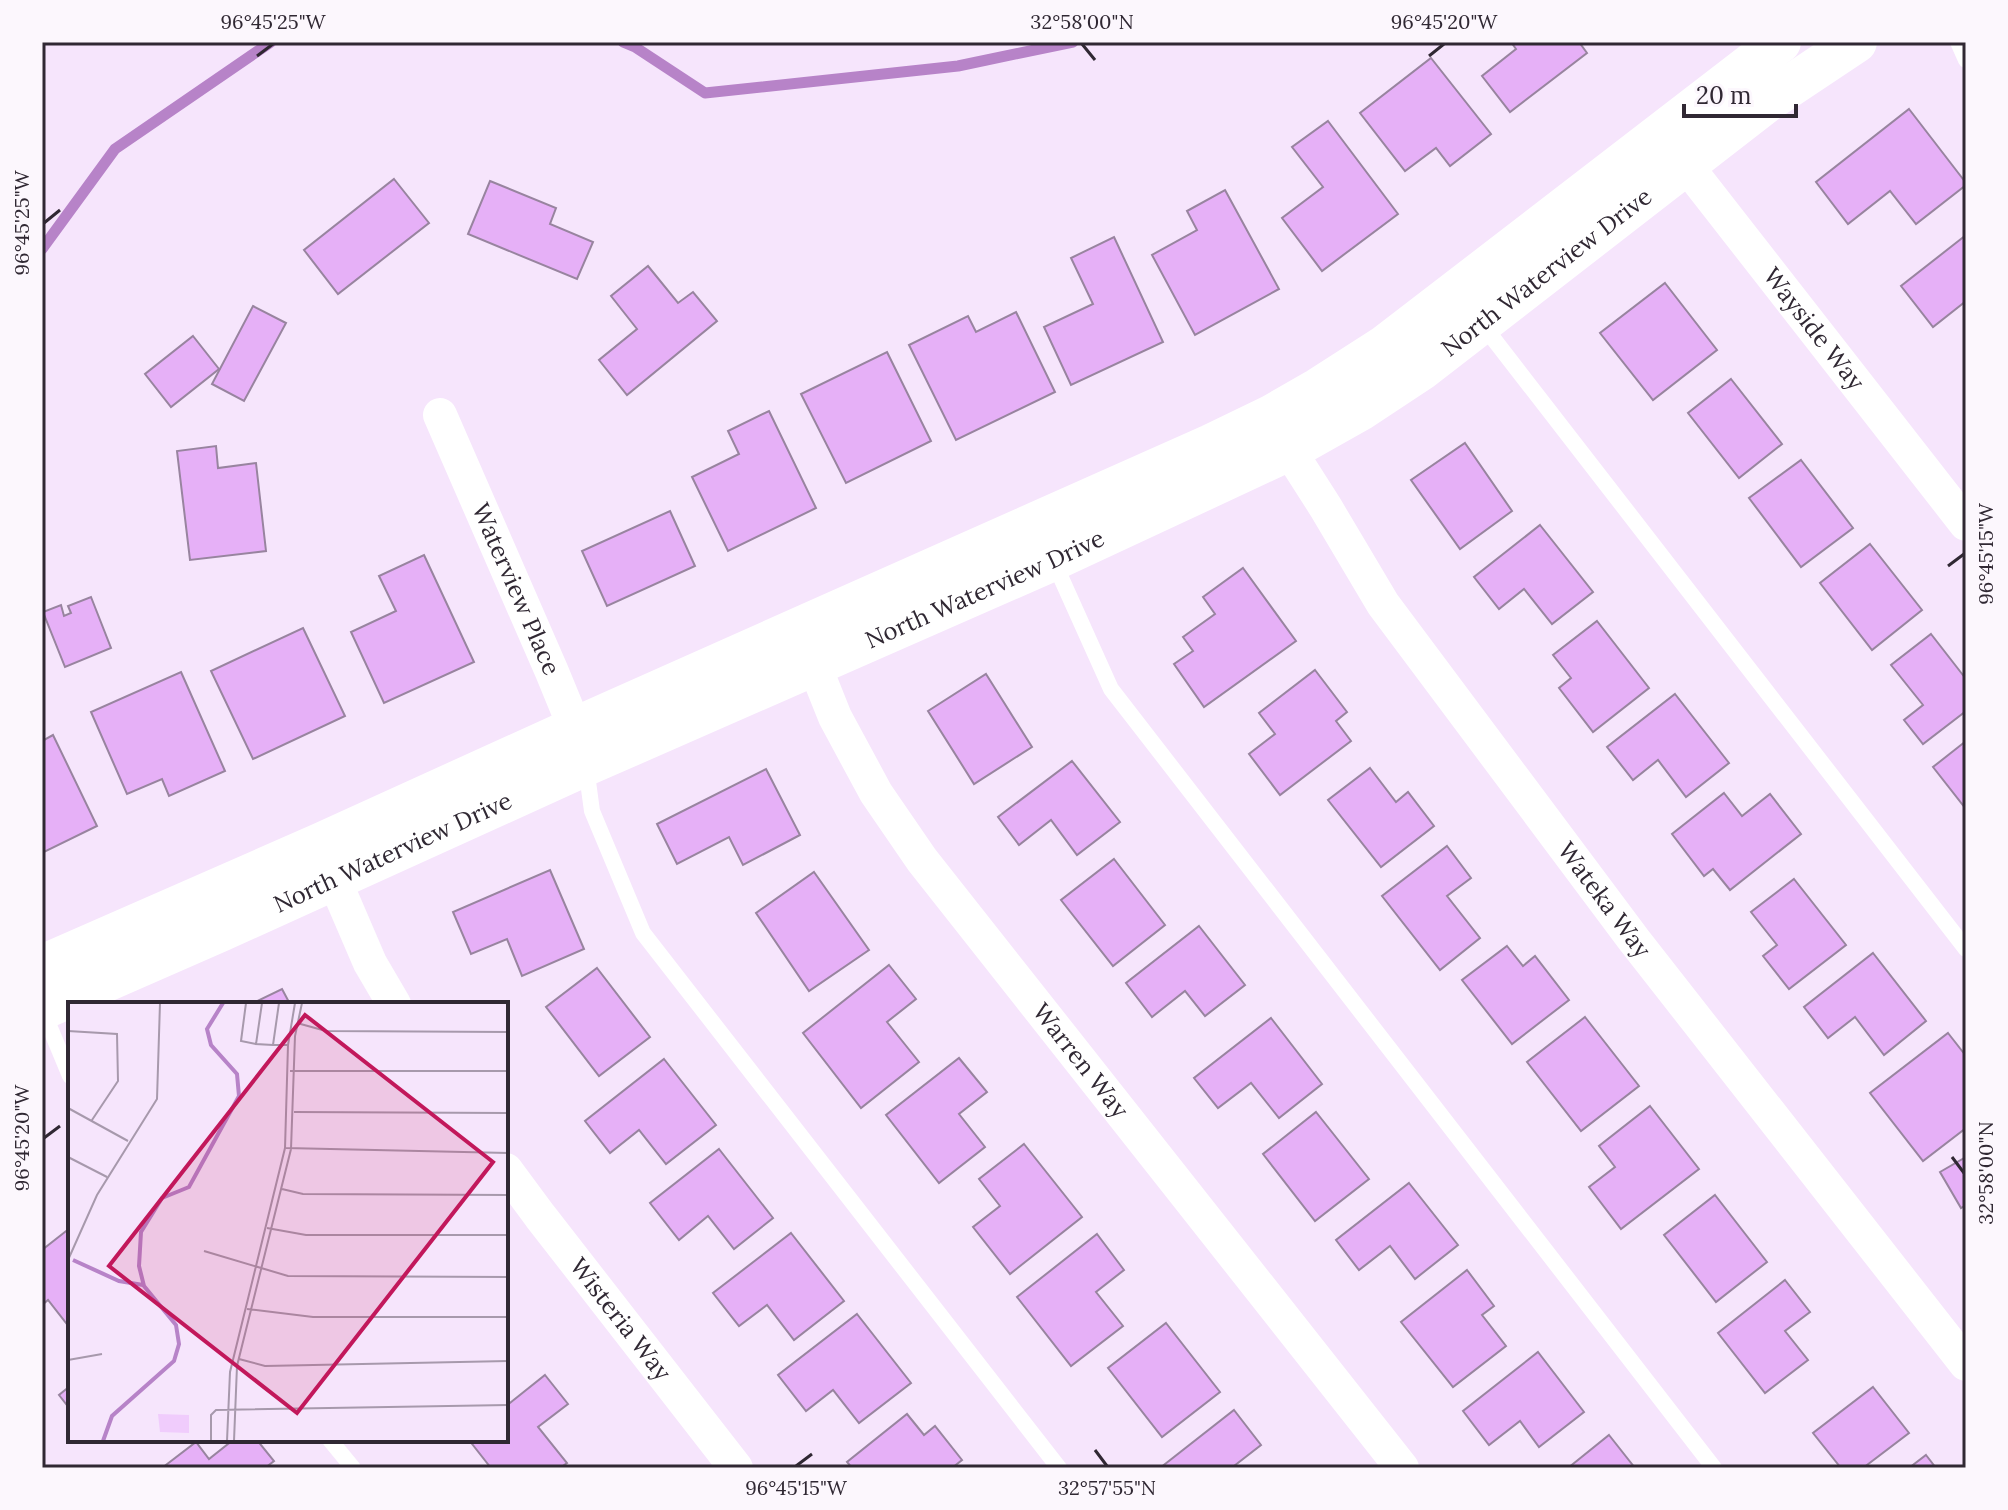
<svg xmlns="http://www.w3.org/2000/svg" width="2008" height="1510" viewBox="0 0 2008 1510" font-family="Lora,serif">
<style>
.lines{fill:none;stroke-linecap:round;stroke-linejoin:round}
.stream{stroke:#b783c8;stroke-width:11}
.building{fill:#e6b0f7;stroke:#98849f;stroke-width:2}
.service{stroke:#fff;stroke-width:16}
.minor{stroke:#fff;stroke-width:34}
.tertiary{stroke:#fff;stroke-width:42}
.ticks{fill:none;stroke:#302833;stroke-width:3}
.labels{text-anchor:middle;stroke-width:7;stroke-linejoin:round;paint-order:stroke}
.street-label{font-size:24px;fill:#302833;stroke:#fcf7fd}
.inset-river{fill:none;stroke:#b783c8;stroke-width:4}
.inset-road{fill:none;stroke:#a799ac;stroke-width:2}
.view{fill:#c2185b;fill-opacity:0.15;stroke:#c2185b;stroke-width:4}
.inset-edge{fill:none;stroke:#302833;stroke-width:4}
.neatline{fill:none;stroke:#302833;stroke-width:3}
.ticks-label{font-size:20px;text-anchor:middle;fill:#302833}
</style>
<rect width="100%" height="100%" fill="#f6e5fc"/>
<g class="lines">
<g class="stream">
<polyline points="623,42 635,47 705,93 958,66 1073,42"/>
<polyline points="42,249 115,149 271,42"/>
</g>
</g>
<g class="building">
<polygon points="1511,42 1579,42 1587,53 1510,112 1482,76 1516,49"/>
<polygon points="1431,58 1491,134 1450,166 1436,148 1405,171 1360,113"/>
<polygon points="1909,109 1966,183 1966,185 1916,224 1890,191 1848,224 1816,182"/>
<polygon points="1328,121 1398,214 1322,271 1282,218 1323,187 1292,147"/>
<polygon points="394,179 429,223 338,294 304,250"/>
<polygon points="490,181 556,208 550,224 593,242 577,279 468,234"/>
<polygon points="1225,190 1279,289 1195,335 1152,255 1197,230 1187,211"/>
<polygon points="1966,235 1966,301 1933,327 1901,286"/>
<polygon points="1114,237 1163,342 1071,385 1044,327 1093,304 1071,258"/>
<polygon points="648,266 678,303 693,292 717,321 627,395 599,360 637,329 611,296"/>
<polygon points="1665,283 1717,350 1653,400 1600,333"/>
<polygon points="253,306 286,323 244,401 212,384"/>
<polygon points="1016,312 1055,392 956,440 909,345 968,316 976,332"/>
<polygon points="193,336 219,369 171,407 145,374"/>
<polygon points="887,352 931,441 846,483 801,394"/>
<polygon points="1731,379 1782,444 1739,478 1688,413"/>
<polygon points="769,411 816,508 728,551 692,477 739,454 728,431"/>
<polygon points="1465,443 1512,511 1460,549 1411,480"/>
<polygon points="216,446 218,468 256,463 266,551 190,560 177,451"/>
<polygon points="1801,460 1853,528 1801,567 1749,498"/>
<polygon points="670,511 695,566 607,606 582,551"/>
<polygon points="1540,525 1593,592 1552,624 1524,589 1499,609 1474,577"/>
<polygon points="1870,544 1922,610 1872,650 1820,583"/>
<polygon points="424,555 474,662 384,703 351,632 396,611 379,576"/>
<polygon points="1243,568 1296,641 1204,707 1174,664 1193,651 1183,637 1215,614 1203,597"/>
<polygon points="91,597 111,648 65,667 43,612 61,605 64,616 71,613 68,606"/>
<polygon points="1597,621 1649,688 1593,732 1559,688 1571,678 1553,655"/>
<polygon points="303,628 345,716 253,759 211,671"/>
<polygon points="1931,634 1966,679 1966,711 1923,744 1904,720 1923,705 1891,665"/>
<polygon points="1315,670 1347,712 1336,721 1351,741 1280,795 1249,754 1275,734 1259,713"/>
<polygon points="181,672 225,771 169,796 162,779 127,794 91,712"/>
<polygon points="986,674 1032,747 974,784 928,711"/>
<polygon points="1675,694 1729,763 1686,797 1658,760 1633,780 1607,747"/>
<polygon points="53,735 97,826 42,853 42,741"/>
<polygon points="1966,741 1966,809 1933,767"/>
<polygon points="1072,761 1120,822 1077,855 1051,820 1019,845 998,817"/>
<polygon points="1370,768 1396,802 1408,792 1434,826 1381,867 1328,800"/>
<polygon points="766,769 800,835 743,865 729,837 677,864 657,824"/>
<polygon points="1724,793 1742,816 1770,794 1801,834 1730,890 1713,869 1704,876 1672,834"/>
<polygon points="1447,846 1471,878 1447,896 1480,938 1440,970 1382,896"/>
<polygon points="1114,859 1165,925 1113,966 1061,900"/>
<polygon points="550,870 584,949 522,976 507,939 471,954 453,912"/>
<polygon points="814,872 869,950 809,991 756,913"/>
<polygon points="1794,879 1846,945 1789,989 1763,956 1777,945 1751,912"/>
<polygon points="1199,926 1245,985 1205,1016 1185,991 1152,1017 1126,983"/>
<polygon points="1507,946 1523,966 1535,956 1569,1000 1512,1044 1462,980"/>
<polygon points="1873,953 1926,1021 1884,1055 1855,1017 1828,1038 1804,1007"/>
<polygon points="889,965 916,999 887,1022 919,1062 861,1108 803,1033"/>
<polygon points="597,968 650,1037 599,1076 546,1007"/>
<polygon points="282,989 290,1004 251,1004"/>
<polygon points="1585,1017 1639,1086 1581,1131 1527,1062"/>
<polygon points="1271,1018 1322,1084 1279,1118 1251,1083 1218,1108 1194,1078"/>
<polygon points="1948,1033 1966,1056 1966,1128 1923,1161 1870,1093"/>
<polygon points="959,1058 987,1092 959,1114 985,1147 939,1183 886,1115"/>
<polygon points="664,1059 716,1125 666,1164 639,1130 610,1153 585,1121"/>
<polygon points="1650,1106 1699,1169 1621,1229 1589,1187 1615,1167 1599,1146"/>
<polygon points="1316,1112 1369,1179 1315,1221 1263,1154"/>
<polygon points="1024,1144 1082,1217 1010,1274 973,1227 1000,1206 979,1179"/>
<polygon points="719,1149 773,1218 734,1249 708,1216 679,1240 650,1203"/>
<polygon points="1966,1157 1966,1205 1961,1208 1940,1172"/>
<polygon points="1409,1183 1458,1245 1415,1279 1390,1246 1359,1270 1336,1240"/>
<polygon points="1715,1195 1767,1262 1716,1302 1664,1235"/>
<polygon points="70,1228 70,1328 48,1300 42,1305 42,1250"/>
<polygon points="791,1233 844,1301 794,1340 767,1305 739,1326 713,1293"/>
<polygon points="1097,1234 1124,1270 1096,1292 1123,1326 1071,1366 1017,1297"/>
<polygon points="1467,1270 1494,1306 1482,1315 1506,1346 1453,1387 1401,1322"/>
<polygon points="1785,1280 1810,1312 1785,1331 1808,1360 1765,1393 1718,1333"/>
<polygon points="857,1314 911,1383 859,1423 833,1390 806,1411 778,1375"/>
<polygon points="1166,1323 1220,1392 1162,1437 1108,1368"/>
<polygon points="1538,1352 1584,1412 1539,1447 1520,1421 1489,1445 1463,1411"/>
<polygon points="545,1375 568,1404 538,1427 567,1463 560,1468 491,1468 469,1440 506,1440 506,1406"/>
<polygon points="70,1386 70,1409 59,1395"/>
<polygon points="1873,1387 1909,1433 1863,1468 1841,1468 1813,1433"/>
<polygon points="1234,1410 1261,1445 1234,1466 1235,1468 1160,1468"/>
<polygon points="907,1414 924,1435 935,1426 962,1460 952,1468 852,1468 847,1462"/>
<polygon points="1609,1435 1635,1468 1568,1468"/>
<polygon points="233,1440 257,1440 274,1461 265,1468 162,1468 196,1442 209,1459"/>
<polygon points="1926,1455 1936,1468 1909,1468"/>
</g>
<g class="lines">
<g class="service">
<polyline points="1958,42 1966,60"/>
<polyline points="1482,324 1966,949"/>
<polyline points="1053,560 1111,689 1714,1468"/>
<polyline points="586,767 592,811 643,933 1059,1468"/>
<polyline points="43,1011 70,1076"/>
<polyline points="330,1440 353,1468"/>
</g>
<g class="minor">
<path id="s1" d="M1671,146L1966,524"/>
<path id="s2" d="M440,415L552,672L575,728L583,753"/>
<path id="s3" d="M1277,427L1289,450L1326,508L1383,604L1634,940L1966,1364"/>
<path id="s4" d="M805,642L835,717L876,793L922,860L1402,1468"/>
<polyline points="324,856 370,963 394,1004"/>
<path id="s5" d="M506,1170L540,1216L736,1468"/>
</g>
<g class="tertiary">
<polyline points="42,966 320,844 575,728 1211,445 1271,416 1318,389 1385,346 1780,42"/>
<path id="s6" d="M42,1009L220,931L586,765L1053,560L1289,450L1360,410L1422,369L1769,100L1856,42"/>
</g>
</g>
<path class="ticks" d="M1082,44L1095,60M257,56L273,44M1429,56L1444,44M44,223L60,210M1948,566L1964,554M44,1138L60,1126M1952,1157L1964,1173M1095,1450L1107,1466M796,1466L812,1454"/>
<g class="labels">
<g class="street-label">
<text dy="8" stroke="none"><textPath href="#s6" startOffset="1680">North Waterview Drive</textPath></text>
<text dy="8" stroke="none"><textPath href="#s1" startOffset="232">Wayside Way</textPath></text>
<text dy="8" stroke="none"><textPath href="#s2" startOffset="190">Waterview Place</textPath></text>
<text dy="8" stroke="none"><textPath href="#s6" startOffset="1032">North Waterview Drive</textPath></text>
<text dy="8" stroke="none"><textPath href="#s6" startOffset="384">North Waterview Drive</textPath></text>
<text dy="8" stroke="none"><textPath href="#s3" startOffset="576">Wateka Way</textPath></text>
<text dy="8" stroke="none"><textPath href="#s4" startOffset="504">Warren Way</textPath></text>
<text dy="8" stroke="none"><textPath href="#s5" startOffset="188">Wisteria Way</textPath></text>
</g>
</g>
<g transform="translate(68 1002)">
<rect width="440" height="440" fill="#f6e5fc"/>
<path d="M90,412L121,413V431L92,430Z" fill="#f0ccfc"/>
<path class="inset-river" d="M5,258L51,279L75,283M35,439L44,414L106,359L111,342L108,323L76,284L71,264L73,230L94,196L121,185L171,94L169,72L143,43L139,27L155,1"/>
<path class="inset-road" d="M178,1L173,39L188,42M194,1L188,42L205,43M211,1L205,43H220M229,21L258,29L440,30M0,29L49,32L50,79L24,118M222,69H440M0,106L60,139M226,110L440,111M218,146L440,151M0,155L39,175M214,187L235,192L440,193M199,226L238,233H440M136,249L220,274L440,275M0,258L29,193L89,97L92,1M179,307L245,315H440M171,357L197,364L440,359M0,358L34,352M143,439V413L148,408L440,403M159,439L162,370L217,146L220,43L227,1M166,439L169,364L223,147L227,34L234,1"/>
<path class="view" d="M237,13L425,160L229,411L41,264Z"/>
<rect width="440" height="440" class="inset-edge"/>
</g>
<rect width="2008" height="1510" fill="none" stroke="#fcf7fd" stroke-width="88"/>
<path d="M1684 104v12h112v-12" fill="none" stroke="#302833" stroke-width="4"/>
<text x="1696" y="104" font-size="24" fill="#302833" stroke="#fcf7fd" stroke-width="6" paint-order="stroke">20 m</text>
<rect x="44" y="44" width="1920" height="1422" class="neatline"/>
<g class="ticks-label">
<text x="273" y="29">96°45'25"W</text>
<text x="1082" y="29">32°58'00"N</text>
<text x="1444" y="29">96°45'20"W</text>
<text transform="translate(22 223) rotate(-90)" y="7">96°45'25"W</text>
<text transform="translate(1986 554) rotate(-90)" y="7">96°45'15"W</text>
<text transform="translate(22 1138) rotate(-90)" y="7">96°45'20"W</text>
<text transform="translate(1986 1173) rotate(-90)" y="7">32°58'00"N</text>
<text x="796" y="1495">96°45'15"W</text>
<text x="1107" y="1495">32°57'55"N</text>
</g>
</svg>
